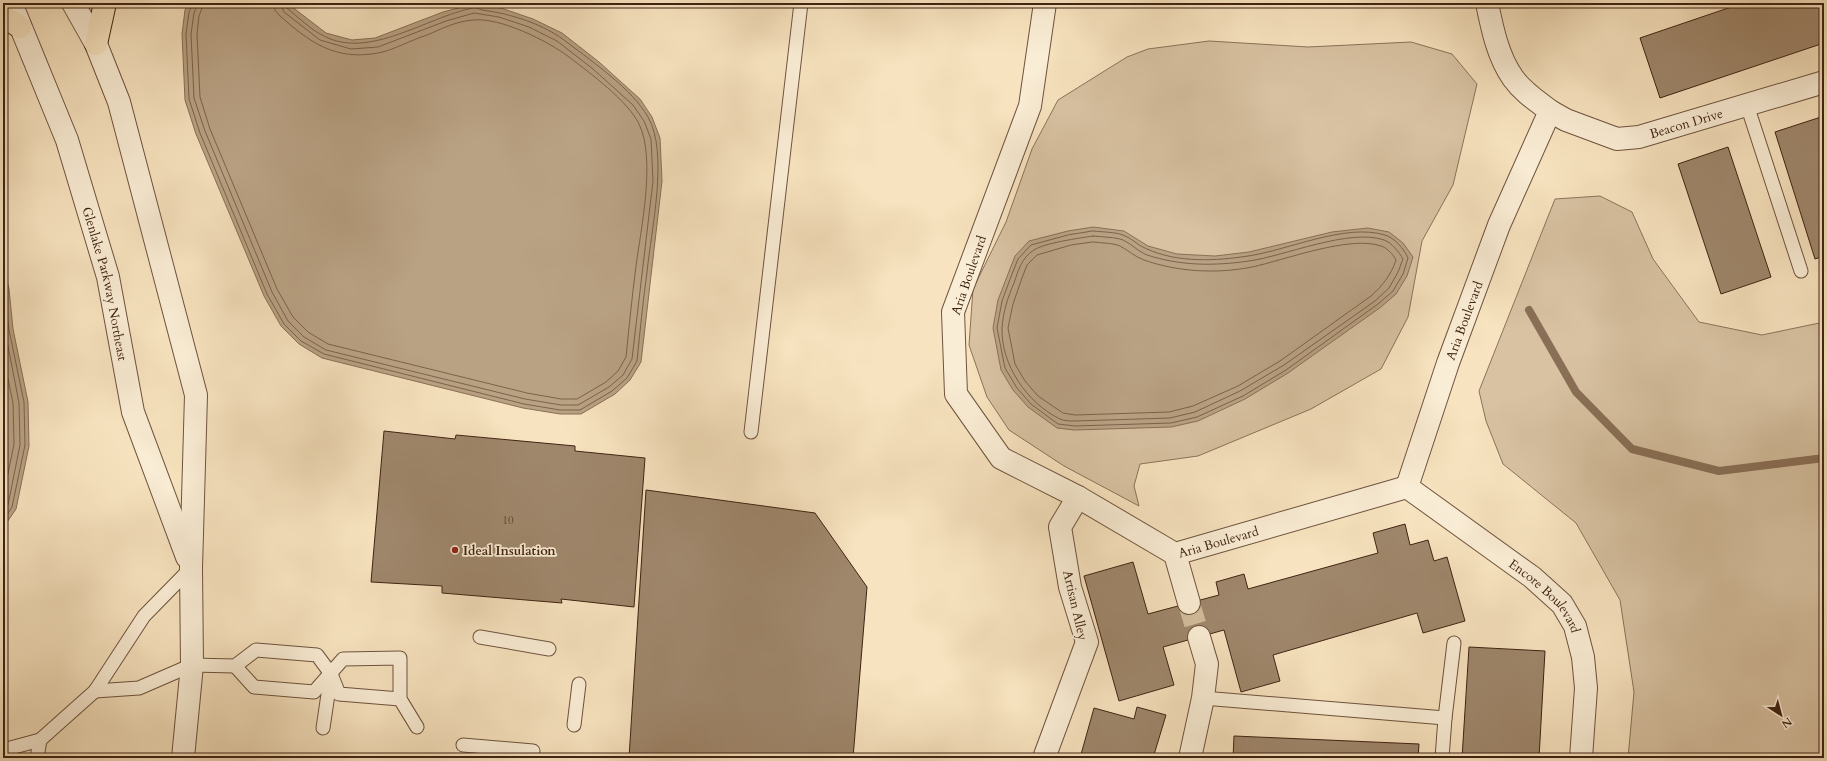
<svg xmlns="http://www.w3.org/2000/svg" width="1827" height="761" viewBox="0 0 1827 761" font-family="Cardo,serif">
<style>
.green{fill:#d8c2a2;stroke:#8c725a}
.water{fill:#b9a284;stroke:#896f56}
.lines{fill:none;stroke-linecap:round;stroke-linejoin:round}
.shore{stroke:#7c624b;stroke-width:1}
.stream{stroke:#896f56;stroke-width:8}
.building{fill:#9f876c;stroke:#402312}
.street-tunnel{stroke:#d2bd9c;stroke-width:22;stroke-dasharray:22 11;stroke-linecap:butt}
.lane-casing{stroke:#6e533d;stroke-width:15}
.street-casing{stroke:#6e533d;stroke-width:24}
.primary-casing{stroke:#402312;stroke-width:24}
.lane{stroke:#faedd5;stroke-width:13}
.street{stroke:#faedd5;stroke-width:22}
.primary{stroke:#f7e3bf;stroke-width:22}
.poi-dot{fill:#8f2418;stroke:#faedd5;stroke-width:1.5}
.labels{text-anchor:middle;stroke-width:3.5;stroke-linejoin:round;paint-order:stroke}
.number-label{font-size:11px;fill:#583c28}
.street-label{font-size:13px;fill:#402312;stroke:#faedd5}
.poi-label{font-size:13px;font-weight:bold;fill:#402312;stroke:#faedd5;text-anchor:start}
</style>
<rect width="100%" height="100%" fill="#f7e3bf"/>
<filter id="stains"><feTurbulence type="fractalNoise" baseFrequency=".005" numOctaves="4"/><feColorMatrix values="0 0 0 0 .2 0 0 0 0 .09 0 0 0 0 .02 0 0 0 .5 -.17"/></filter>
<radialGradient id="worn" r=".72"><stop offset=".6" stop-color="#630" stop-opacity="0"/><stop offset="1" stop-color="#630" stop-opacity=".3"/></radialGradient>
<g class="green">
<polygon points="1209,41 1308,47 1411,42 1452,54 1477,84 1453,185 1422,241 1408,317 1381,369 1311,409 1198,456 1140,464 1134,486 1139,506 1064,466 1009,430 987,397 969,345 973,289 1006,222 1032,149 1058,100 1127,57 1148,49"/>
<polygon points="1600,196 1632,212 1653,259 1699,322 1762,335 1824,322 1824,758 1628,758 1634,692 1620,600 1576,523 1503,464 1486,421 1479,391 1555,199"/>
</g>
<g class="water">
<polygon points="189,3 287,3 326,33 352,40 375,38 443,12 473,4 501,8 533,19 562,33 599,62 640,99 652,117 660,138 662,181 641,362 630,380 615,394 581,414 560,414 523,408 322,358 299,344 281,326 264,296 196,134 185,100 182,34 185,10"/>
<polygon points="1093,227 1124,231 1148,246 1177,254 1215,256 1249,252 1332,232 1368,228 1389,232 1403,243 1413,257 1407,276 1396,294 1381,307 1288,373 1245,399 1198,421 1171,427 1074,430 1057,428 1028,407 1013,390 1001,370 993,328 998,300 1015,256 1029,241 1068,231"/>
<polygon points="3,263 9,289 13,329 28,402 29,446 16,509 3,528"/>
</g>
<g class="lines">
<g class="shore">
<path d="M193,3L189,12L186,34L189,99L200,133L267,294L284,324L301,341L324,354L524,404L560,410H580L612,391L627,378L637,361C640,331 643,301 647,272C651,231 669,153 648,117C632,89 594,63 568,43C544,24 512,14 482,10C479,9 475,7 473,8C427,17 369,60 324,36C311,30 298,17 287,8L285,3"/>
<polyline points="198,3 194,13 191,34 194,98 205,131 272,292 288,321 304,337 326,350 525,399 561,405 578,405 609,387 623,375 632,359 653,181 651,139 644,121 633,105 593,69 557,41 529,27 499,17 474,13 446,21 378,47 351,49 320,40 284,12 280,3"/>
<path d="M204,3L199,16L197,34L200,97L210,129L277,289L293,317L308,332L328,344L527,393L561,399H577L606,382L618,371L626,357C629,327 632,297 636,266C641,228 656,159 639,124C628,101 590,73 569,57C548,41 500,17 473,20C457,21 441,29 427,35C411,40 394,50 378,53C335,61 309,42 279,15L275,10L274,3"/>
<path d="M1093,231C1102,232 1115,232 1123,235C1132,238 1138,246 1147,249C1178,263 1216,261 1248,256C1289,250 1345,223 1385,235C1395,238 1404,249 1408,258L1403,274L1393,291L1378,304L1286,370L1243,396L1197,417L1171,423L1075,426L1058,424L1031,404L1017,388L1005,368L997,328L1002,301L1012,274L1018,259L1031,245L1068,235Z"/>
<path d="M1093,236C1102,237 1112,237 1120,239C1130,242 1137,251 1147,255C1181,266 1214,266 1249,261C1285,256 1349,228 1384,240C1392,243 1399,252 1403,259L1398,272L1389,288L1375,301L1284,365L1240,391L1195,412L1170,418L1075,421C1070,421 1064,421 1060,419C1027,403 1001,365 1002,328C1003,312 1008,297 1014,283C1018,271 1022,257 1034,250C1044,243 1080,238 1093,236Z"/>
<path d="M1093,242C1101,243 1113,243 1120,246C1128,250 1135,257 1144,260C1178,272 1217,274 1252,267C1285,260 1350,235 1381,246C1387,248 1393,254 1396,260C1391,275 1383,285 1371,296L1280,361L1238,386L1193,406L1169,412L1075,415L1063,413L1038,396L1025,381L1015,364L1008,328L1013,304L1022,278L1027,265L1037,255L1071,245Z"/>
<polyline points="3,281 9,330 24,402 25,445 12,507 3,521"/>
<polyline points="3,320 19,403 20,445 8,505 3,512"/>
<polyline points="3,355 13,403 14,444 3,498"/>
</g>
<polyline class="stream" points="1529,310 1576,392 1632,449 1719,471 1824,458"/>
</g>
<g class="building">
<polygon points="1743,3 1824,3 1824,43 1660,98 1640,38"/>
<polygon points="1824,116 1824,256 1815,259 1775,132"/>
<polygon points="1728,147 1771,277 1721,294 1678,164"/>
<polygon points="384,431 455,439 456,435 575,446 575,451 645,458 634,607 561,599 562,603 442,593 442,586 371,582"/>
<polygon points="646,490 815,513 867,587 853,758 629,758"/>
<polygon points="1405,524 1410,545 1428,540 1434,561 1447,557 1465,621 1423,633 1417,613 1273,655 1280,681 1241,692 1224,630 1163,647 1174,685 1119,701 1084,576 1133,562 1148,614 1219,595 1216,582 1244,574 1248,589 1378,553 1373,533"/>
<polygon points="1469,647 1545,651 1539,758 1462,758"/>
<polygon points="1137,707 1166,715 1153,758 1080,758 1094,708 1134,719"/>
<polygon points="1234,736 1419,744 1418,758 1233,758"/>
</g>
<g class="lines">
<polyline class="street-tunnel" points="1189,603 1199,637"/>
<g class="lane-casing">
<g id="lane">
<polyline points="1747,105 1801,271"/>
<polyline points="751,432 801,3"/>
<polyline points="480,637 549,649"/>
<polyline points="235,666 254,687 314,692 343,659 400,658 400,699 417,727"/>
<polyline points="95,691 139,688 192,665 235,666 256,650 317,655 331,674 339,694 400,699"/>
<polyline points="1203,698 1445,718 1442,758"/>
<polyline points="1445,718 1454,643"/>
<polyline points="574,725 579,684"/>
<polyline points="323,728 331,674"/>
<polyline points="463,745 533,751"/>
<polyline points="3,750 40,740 95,691 144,616 191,568"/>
<polyline points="37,758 40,740"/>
</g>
</g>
<g class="street-casing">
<g id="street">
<path id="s1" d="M11,3L67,140L108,277L133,412L187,557"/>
<polyline points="73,3 96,44 119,102 196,395 191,568 192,665 183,758"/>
<path id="s2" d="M1045,3L1030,106L953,312L956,394L1001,458L1078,497L1175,554L1407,487"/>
<path id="s3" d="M1550,111L1566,120L1617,139L1639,137L1824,82"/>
<path id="s4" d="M1407,487L1448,363L1499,225L1550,111C1537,101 1523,92 1513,78C1498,57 1492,28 1487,3"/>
<path id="s5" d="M1407,487L1532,577L1562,604L1575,626L1583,657L1586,688L1581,758"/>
<polyline points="1175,554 1189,603"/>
<polyline points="1044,758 1087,642 1070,587 1060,527 1078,497"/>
<polyline points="1190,758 1203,698 1207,664 1199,637"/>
</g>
</g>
<g class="primary-casing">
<g id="primary">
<polyline points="3,16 20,27"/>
<polyline points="96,44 105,3"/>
</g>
</g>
<use href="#lane" class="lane"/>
<use href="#street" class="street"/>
<use href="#primary" class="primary"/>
</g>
<circle class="poi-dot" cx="455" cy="550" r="4"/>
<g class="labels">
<g class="number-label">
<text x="508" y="524">10</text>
</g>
<g class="street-label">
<text dy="5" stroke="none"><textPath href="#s3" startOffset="144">Beacon Drive</textPath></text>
<text transform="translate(968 275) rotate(-71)" y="5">Aria Boulevard</text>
<text dy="5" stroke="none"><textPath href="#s1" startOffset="297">Glenlake Parkway Northeast</textPath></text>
<text dy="5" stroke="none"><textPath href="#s4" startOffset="176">Aria Boulevard</textPath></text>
<text dy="5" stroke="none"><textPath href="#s2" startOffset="728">Aria Boulevard</textPath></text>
<text dy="5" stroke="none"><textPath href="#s5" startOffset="177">Encore Boulevard</textPath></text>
<text transform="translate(1076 605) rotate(77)" y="5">Artisan Alley</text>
</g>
<g class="poi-label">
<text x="463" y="555">Ideal Insulation</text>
</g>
</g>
<rect width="1827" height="761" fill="none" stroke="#f7e3bf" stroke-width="16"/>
<rect x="4" y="4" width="1819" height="753" fill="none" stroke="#402312" stroke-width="2"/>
<rect x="8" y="8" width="1811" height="745" fill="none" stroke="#402312"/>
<g transform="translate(1781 715) rotate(144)" stroke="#faedd5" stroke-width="3" paint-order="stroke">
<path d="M0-3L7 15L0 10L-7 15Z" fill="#402312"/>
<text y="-6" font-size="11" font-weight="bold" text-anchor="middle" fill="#402312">N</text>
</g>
<rect width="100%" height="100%" filter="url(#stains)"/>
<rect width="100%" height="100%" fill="url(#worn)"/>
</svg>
